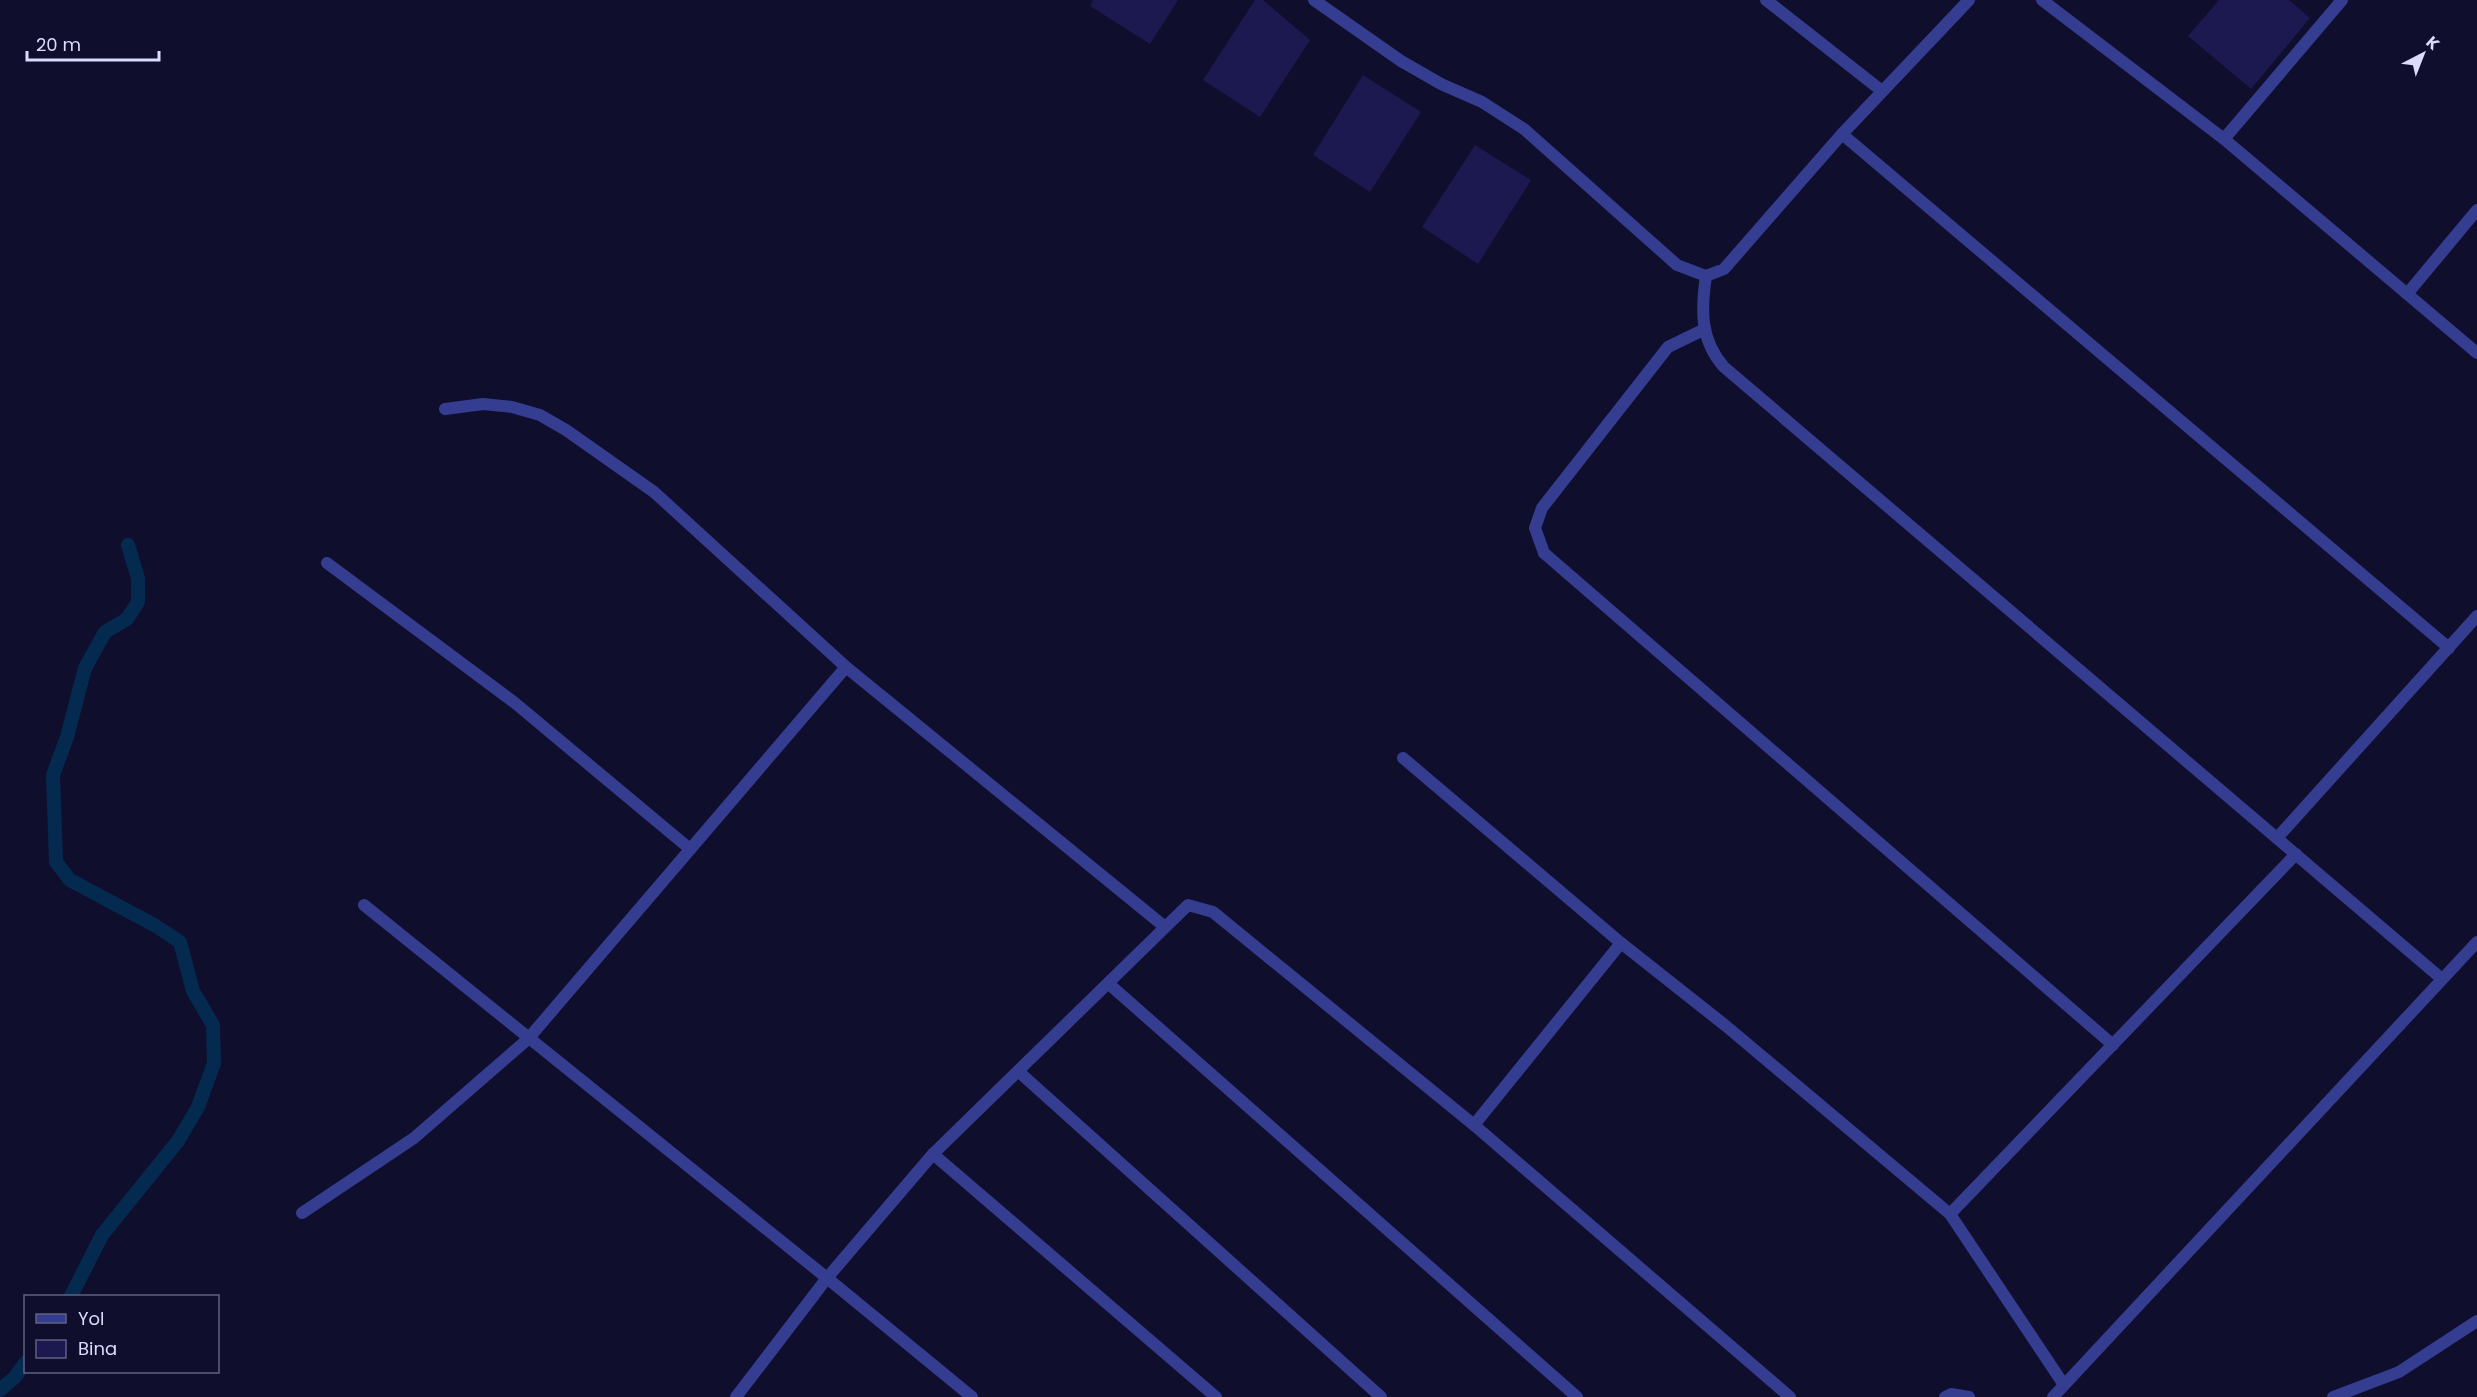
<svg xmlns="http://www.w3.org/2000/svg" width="2477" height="1397" viewBox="0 0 2477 1397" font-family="Poppins,sans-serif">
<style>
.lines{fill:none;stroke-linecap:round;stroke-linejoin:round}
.stream{stroke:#052a4f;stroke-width:14}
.building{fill:#1c1850}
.service{stroke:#353d91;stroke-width:12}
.minor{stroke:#353d91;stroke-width:12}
</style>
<rect width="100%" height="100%" fill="#100e2d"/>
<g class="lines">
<g class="stream">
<polyline points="71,1296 102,1235 178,1141 198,1107 214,1063 213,1025 193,991 180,942 156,926 70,880 56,862 53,775 67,737 85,668 105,632 127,619 138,602 138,578 128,545"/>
<polyline points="0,1390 15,1377 26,1362"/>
</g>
</g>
<g class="building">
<polygon points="1093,0 1178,0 1150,44 1090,6"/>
<polygon points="1255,0 1263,0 1310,40 1260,117 1203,80"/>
<polygon points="2219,0 2289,0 2310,18 2251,89 2188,36"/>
<polygon points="1363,75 1421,112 1370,192 1313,155"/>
<polygon points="1475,145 1531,180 1478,264 1422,227"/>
</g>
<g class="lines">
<g class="service">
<polyline points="1766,0 1882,91"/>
<polyline points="1544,553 1535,528 1542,508 1668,347 1703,330"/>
<polyline points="933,1154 1216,1397"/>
<polyline points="302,1213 414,1138 528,1039"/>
</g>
<g class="minor">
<polyline points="1314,0 1401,61 1441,84 1482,102 1524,129 1677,265 1706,276 1724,269 1842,134 1969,0"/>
<polyline points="2042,0 2224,139 2477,353"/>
<polyline points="1842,134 2449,648"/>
<polyline points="2224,139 2342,0"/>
<path d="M1706,276C1701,310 1700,340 1724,367L2442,979"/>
<polyline points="2407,294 2477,210"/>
<polyline points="445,409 483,404 512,407 540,415 566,430 654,492 846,667 1165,927"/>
<polyline points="1544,553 2113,1045"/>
<polyline points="327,563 515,703 690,849"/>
<polyline points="1403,758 1621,943 1726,1026 1950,1214 2064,1385"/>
<polyline points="2277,838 2477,616"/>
<polyline points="364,905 827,1278 972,1397"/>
<polyline points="1109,984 1577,1397"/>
<polyline points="528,1039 846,667"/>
<polyline points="1019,1072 1381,1397"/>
<polyline points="1474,1125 1621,943"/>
<polyline points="1950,1214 2296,854"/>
<polyline points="736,1397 827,1278 933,1154 1188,905 1213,912 1474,1125 1790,1397"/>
<polyline points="1945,1397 1951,1394 1969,1397"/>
<polyline points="2053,1397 2477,942"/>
<polyline points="2333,1397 2399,1372 2477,1321"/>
</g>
</g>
<rect x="24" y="1295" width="195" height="78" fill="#100e2d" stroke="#616081" stroke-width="1.5"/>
<rect x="36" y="1314" width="30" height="9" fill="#353d91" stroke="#616081" stroke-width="1.5"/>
<text x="78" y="1325" font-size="18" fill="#dadbff">Yol</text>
<rect x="36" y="1340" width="30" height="18" fill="#1c1850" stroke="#616081" stroke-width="1.5"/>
<text x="78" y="1355" font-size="18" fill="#dadbff">Bina</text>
<g transform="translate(2423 54) rotate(42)" stroke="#100e2d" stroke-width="4.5" paint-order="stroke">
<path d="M0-4.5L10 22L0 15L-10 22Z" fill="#dadbff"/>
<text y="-9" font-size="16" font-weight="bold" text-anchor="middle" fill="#dadbff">K</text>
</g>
<path d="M27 51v9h132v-9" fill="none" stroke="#dadbff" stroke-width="3"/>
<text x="36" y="51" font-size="18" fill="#dadbff" stroke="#100e2d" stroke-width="4.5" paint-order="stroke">20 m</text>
</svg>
